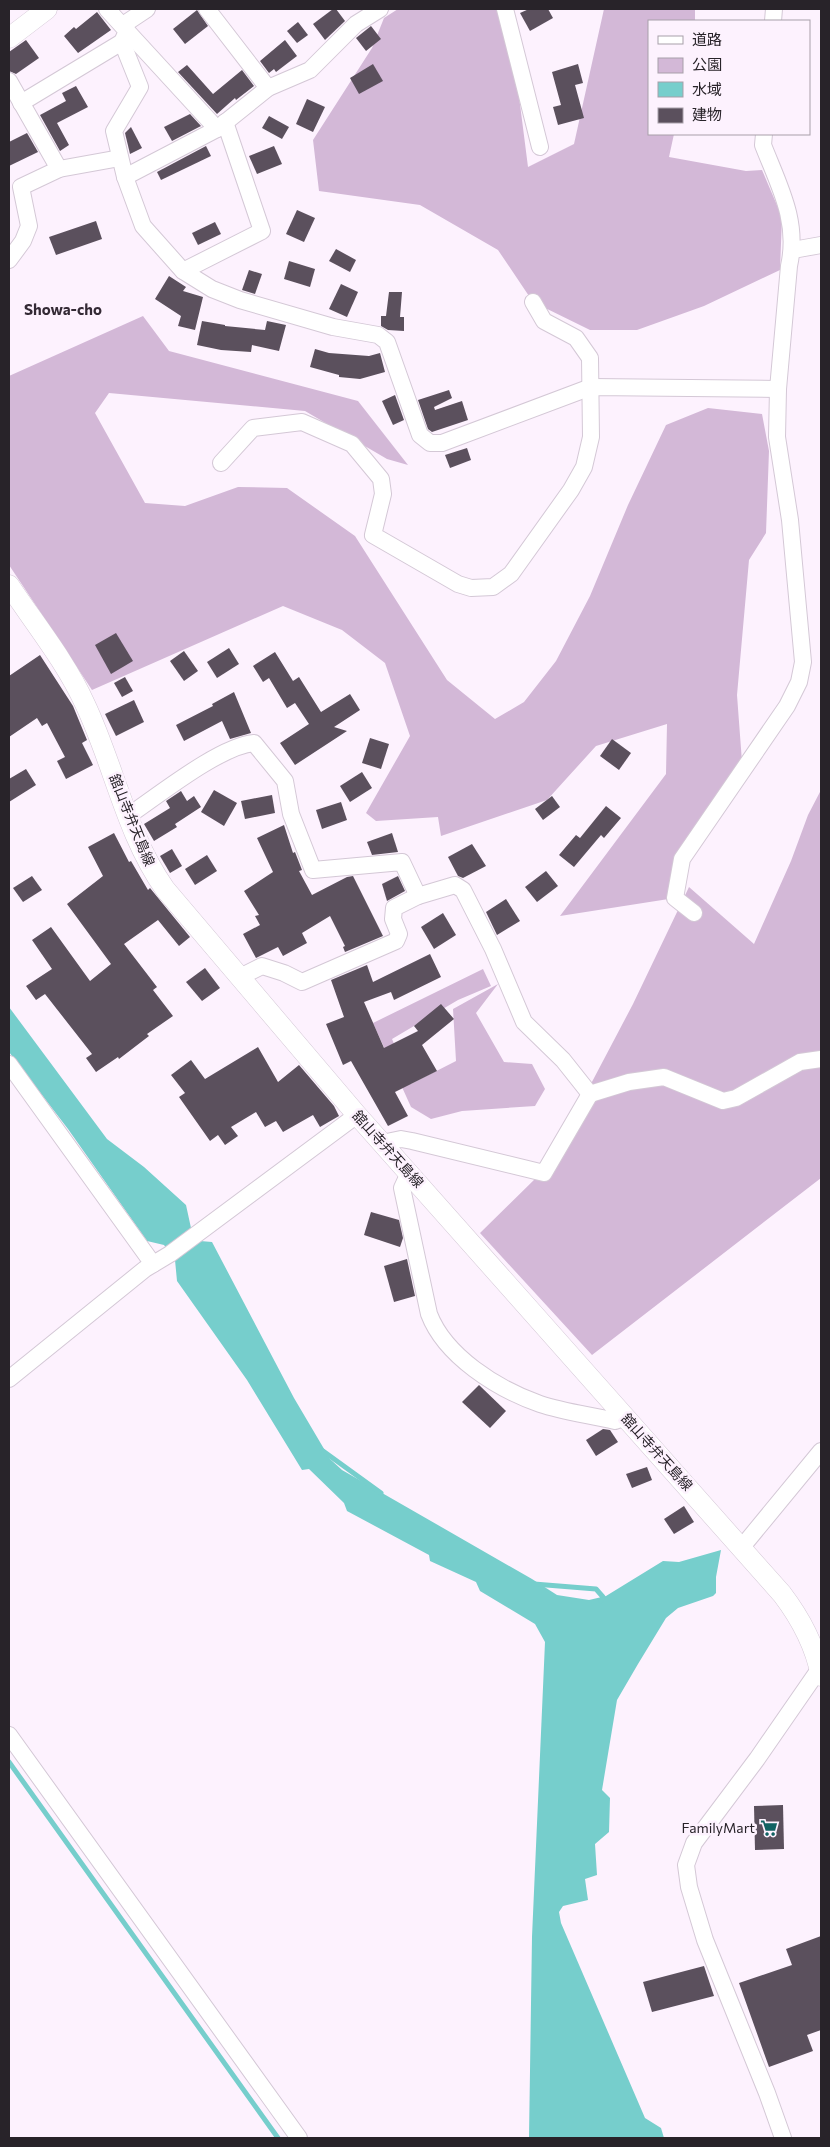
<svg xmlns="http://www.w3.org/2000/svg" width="830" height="2147" viewBox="0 0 830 2147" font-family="Commissioner,'Noto Sans JP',sans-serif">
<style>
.green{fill:#d3b8d7}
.water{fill:#76cecc}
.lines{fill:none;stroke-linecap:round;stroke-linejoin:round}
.stream{stroke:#76cecc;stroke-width:5}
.building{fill:#5b505d}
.minor-casing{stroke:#d4c8d6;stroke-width:18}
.major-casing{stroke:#d4c8d6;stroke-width:21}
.minor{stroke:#fff;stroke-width:16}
.major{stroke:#fff;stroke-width:20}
.labels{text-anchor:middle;stroke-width:5;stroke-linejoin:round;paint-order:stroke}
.street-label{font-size:14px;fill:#282329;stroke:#fdf2fe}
.poi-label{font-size:14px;fill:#282329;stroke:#fdf2fe;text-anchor:end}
.neighbourhood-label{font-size:15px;font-weight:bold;fill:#342a35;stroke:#fdf2fe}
</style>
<rect width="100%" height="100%" fill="#fdf2fe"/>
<g class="green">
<polygon points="398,9 502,9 510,26 528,167 574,144 604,9 695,9 695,21 649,21 649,134 674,134 669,157 746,171 762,170 782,217 780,270 704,306 637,330 590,330 533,302 498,250 420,205 319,191 313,140 372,48 384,18"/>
<polygon points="143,316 169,351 358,401 408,465 387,459 305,411 109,393 95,413 145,503 185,506 238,487 287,488 355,536 447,680 495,719 524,702 556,661 590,596 628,505 666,425 708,408 762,414 769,451 766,533 749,560 737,695 742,762 700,819 675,898 560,916 666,774 667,724 596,746 547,800 441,836 438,817 376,821 366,813 410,736 385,663 342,630 283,606 92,690 9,565 9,376"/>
<polygon points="821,790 821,1178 592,1355 480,1233 538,1176 544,1173 633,1004 689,887 754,944 791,861 808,815"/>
<polygon points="483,969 491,986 458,1000 392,1039 411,1084 456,1061 453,1009 498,984 476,1013 504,1062 532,1064 545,1089 535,1106 462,1111 431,1119 411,1107 373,1023"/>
</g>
<polygon class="water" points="9,1007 107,1139 144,1167 186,1205 191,1228 200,1241 212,1242 294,1398 330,1459 342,1470 532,1579 557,1595 589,1600 606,1596 663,1561 679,1562 721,1550 716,1577 716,1593 713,1596 678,1608 666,1618 638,1664 617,1700 602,1790 610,1798 609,1832 595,1844 597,1875 585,1879 588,1900 563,1906 559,1912 561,1923 645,2118 661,2128 664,2138 529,2138 532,1937 545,1642 535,1624 480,1591 476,1582 430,1561 429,1555 347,1511 344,1503 309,1469 302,1470 247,1380 177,1281 175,1260 164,1245 147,1241 68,1129 9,1052"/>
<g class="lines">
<g class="stream">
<polyline points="323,1451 381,1493"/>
<polyline points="534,1584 596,1589 603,1597 601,1601"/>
<polyline points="9,1762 278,2138"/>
</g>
</g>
<g class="building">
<polygon points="333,9 336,9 345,21 325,40 313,24"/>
<polygon points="529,9 548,9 553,18 530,31 520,13"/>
<polygon points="197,10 208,26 185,44 173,29"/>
<polygon points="97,12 111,30 78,53 64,36 74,27 76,29"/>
<polygon points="298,22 308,35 297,43 287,31"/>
<polygon points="371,26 381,39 366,51 356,38"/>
<polygon points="26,40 39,58 16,74 9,71 9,52"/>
<polygon points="285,40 297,56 276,72 274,69 269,73 260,61"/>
<polygon points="373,64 383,81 359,94 350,78"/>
<polygon points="578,64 583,83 575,85 584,118 558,125 553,107 561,105 552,72"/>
<polygon points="187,65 213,94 242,70 254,86 236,100 235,98 217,114 178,72"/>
<polygon points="76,86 88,107 57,123 69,145 60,151 40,115 66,101 62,93"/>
<polygon points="307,99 325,107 313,132 296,124"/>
<polygon points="190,114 201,126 172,141 164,127"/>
<polygon points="269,116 289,127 282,139 262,128"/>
<polygon points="131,127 142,148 130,154 125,133"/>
<polygon points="27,133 38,152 9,166 9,142"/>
<polygon points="206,146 211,156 161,180 157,172"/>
<polygon points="274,146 282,164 257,174 249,156"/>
<polygon points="297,210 315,218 304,242 286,234"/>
<polygon points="96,221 102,239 56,255 49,237"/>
<polygon points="215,222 221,234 198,245 192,233"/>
<polygon points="336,249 356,260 350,272 329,261"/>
<polygon points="289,261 315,269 310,287 284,279"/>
<polygon points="249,270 262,274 255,294 242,290"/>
<polygon points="169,276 186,287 183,291 203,297 195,330 178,326 181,316 155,299"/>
<polygon points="341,284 358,292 347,317 329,309"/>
<polygon points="389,292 402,292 400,317 404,317 404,331 388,330 381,326 381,316 386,316"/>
<polygon points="202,321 225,325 225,326 265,330 267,321 286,325 279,351 252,345 251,352 221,350 197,345"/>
<polygon points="315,349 329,353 369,356 380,353 385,372 360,379 339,377 339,375 310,367"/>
<polygon points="449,390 452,398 434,407 435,410 462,401 468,420 432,432 428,429 418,400"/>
<polygon points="395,395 404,420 393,425 382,401"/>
<polygon points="467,448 471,460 450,468 445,455"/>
<polygon points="116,633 133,661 111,674 95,645"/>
<polygon points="229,648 239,664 217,678 207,662"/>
<polygon points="184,651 198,671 184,681 170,661"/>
<polygon points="275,652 293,681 299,677 321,712 350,694 360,710 334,727 347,731 295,765 280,743 309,724 295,703 287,708 269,678 263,682 253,666"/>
<polygon points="40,655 73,706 87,740 82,743 93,765 66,779 57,761 65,757 47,723 42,726 37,718 9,737 9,676"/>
<polygon points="125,677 133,691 122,697 114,683"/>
<polygon points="234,692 251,733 230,739 222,721 184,741 176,725 213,706 212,704"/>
<polygon points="134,700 144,722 116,736 105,714"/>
<polygon points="370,738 389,744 381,769 362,763"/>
<polygon points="612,739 631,753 619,770 600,756"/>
<polygon points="26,769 36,785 9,802 9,779"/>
<polygon points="362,772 372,788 350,802 340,786"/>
<polygon points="214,790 237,803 224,826 201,812"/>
<polygon points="181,791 187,801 194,796 201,807 175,824 177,827 154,841 144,824 170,808 166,801"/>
<polygon points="272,795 275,813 245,819 241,801"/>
<polygon points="552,796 560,807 543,820 535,809"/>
<polygon points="341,802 347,820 322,829 316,810"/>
<polygon points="606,806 621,818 604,838 601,835 574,867 559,855 576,835 580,838"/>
<polygon points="284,825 293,853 295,852 302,870 299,871 312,895 347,877 353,876 383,936 345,952 343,947 345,946 330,916 302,933 307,943 283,956 278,947 256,958 243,934 260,925 255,916 259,915 244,891 273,872 257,838"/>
<polygon points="114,833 129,862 131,861 148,890 150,888 190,937 179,946 158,920 124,944 157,987 153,990 173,1016 147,1034 149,1036 119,1059 118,1057 96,1072 86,1058 92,1054 45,994 36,1000 26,986 52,969 32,940 51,927 90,981 111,964 67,904 103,876 88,847"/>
<polygon points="392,833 398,852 372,855 367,842"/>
<polygon points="472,844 486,866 463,878 458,876 448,857"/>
<polygon points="172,849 182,866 170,873 160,856"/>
<polygon points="207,855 217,871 195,885 185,869"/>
<polygon points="546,871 558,886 537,902 525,887"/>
<polygon points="32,876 42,890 23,902 13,888"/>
<polygon points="398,876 405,891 387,901 382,884"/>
<polygon points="506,899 520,921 497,935 486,912"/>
<polygon points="443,913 456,935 434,949 421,927"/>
<polygon points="430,954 441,977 394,1000 391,992 364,1002 384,1048 418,1031 414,1026 441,1004 454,1019 422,1045 437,1071 395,1092 408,1116 388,1126 351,1061 343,1065 326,1024 344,1017 331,980 367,965 373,982"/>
<polygon points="205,968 220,988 202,1001 186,982"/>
<polygon points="258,1047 278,1082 299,1065 334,1106 339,1116 320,1127 313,1115 283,1132 276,1121 265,1127 256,1112 231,1127 238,1136 225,1145 218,1135 210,1141 179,1097 185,1093 171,1075 191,1060 205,1079"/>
<polygon points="371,1212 399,1220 403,1238 400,1247 364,1235"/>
<polygon points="407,1259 415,1296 394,1302 384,1266"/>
<polygon points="479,1385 506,1411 490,1428 462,1402"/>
<polygon points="603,1429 610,1430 618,1442 596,1456 586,1440"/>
<polygon points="647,1467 652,1480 632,1488 626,1474"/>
<polygon points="684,1506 694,1522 674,1534 664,1519"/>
<polygon points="783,1805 784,1849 755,1850 754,1806"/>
<polygon points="821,1936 821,2030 807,2035 813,2051 769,2067 739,1983 792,1965 786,1949"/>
<polygon points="704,1966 714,1996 652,2012 643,1982"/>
</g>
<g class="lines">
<g class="minor-casing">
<g id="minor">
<polyline points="107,9 127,31 122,42 140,87 114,131 125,177 143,226 183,271 212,289 240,300 333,327 378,335 387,342 420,435 430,443 442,443 591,387 778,389"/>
<polyline points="207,9 268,88"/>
<polyline points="505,9 540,147"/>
<polyline points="773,21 774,9"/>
<polyline points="123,25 147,9"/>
<polyline points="127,31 217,129"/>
<polyline points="9,81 59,169"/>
<polyline points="21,103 122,42"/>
<polyline points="125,177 217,129 268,88 310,70 356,24 380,9"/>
<polyline points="793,250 821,245"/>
<polyline points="9,260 23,241 29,226 21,187 59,169 120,158"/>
<polyline points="183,271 262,231 225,122"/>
<polyline points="221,463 253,428 302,422 352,444 381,479 383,494 373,535 458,584 471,588 493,587 511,574 571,490 584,467 591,437 590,358 576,338 544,321 533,302"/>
<path d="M128,816C159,795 220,746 254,743L285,781L291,814L313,870L402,862L418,896"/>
<path d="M694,913L675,898L682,859L787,706L799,682L803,662L790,520L777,437L778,389L789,266C799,221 779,186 763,145L764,134"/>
<polyline points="240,977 262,966 284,973 302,982 396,941 399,934 393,919 394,908 418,896 455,885 463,890 493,949 524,1022 563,1060 590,1094 629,1082 664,1077 723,1101 736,1098 800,1062 821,1059"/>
<polyline points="9,1064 153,1264"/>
<polyline points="382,1143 401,1139 412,1141 544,1173 590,1094"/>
<path d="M409,1173L402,1188L429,1314C445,1356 497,1389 540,1404C564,1412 590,1415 615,1421L626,1417"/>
<polyline points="9,1379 145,1269 170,1254 357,1115"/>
<polyline points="742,1547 821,1451"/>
<polyline points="9,1735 299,2138"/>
<polyline points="783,2138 767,2093 705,1940 689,1887 686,1865 694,1843 757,1759 820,1668"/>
</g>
</g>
<g class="major-casing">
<g id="major">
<polyline points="9,38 47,9"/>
<path d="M9,585C35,624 66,662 85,704C114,765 126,834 165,889L357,1115L782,1594C801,1619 815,1645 821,1676"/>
</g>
</g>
<use href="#minor" class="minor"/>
<use href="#major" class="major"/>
</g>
<defs>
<g id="supermarket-bare" transform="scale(1.35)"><path d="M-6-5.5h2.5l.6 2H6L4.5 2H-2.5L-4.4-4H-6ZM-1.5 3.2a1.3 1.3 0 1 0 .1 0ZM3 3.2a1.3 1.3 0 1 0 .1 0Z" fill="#116262" stroke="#fdf2fe" stroke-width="2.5" paint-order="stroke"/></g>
</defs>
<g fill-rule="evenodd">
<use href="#supermarket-bare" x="769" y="1828"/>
</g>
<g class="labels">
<g class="street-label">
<text transform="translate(132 820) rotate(68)" y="5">舘山寺弁天島線</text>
<text transform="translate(388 1149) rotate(48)" y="5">舘山寺弁天島線</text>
<text transform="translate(657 1452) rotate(48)" y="5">舘山寺弁天島線</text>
</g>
<g class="poi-label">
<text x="755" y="1833">FamilyMart</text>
</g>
<g class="neighbourhood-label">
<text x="63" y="315">Showa-cho</text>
</g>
</g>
<rect width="830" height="2147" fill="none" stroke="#282329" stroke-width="20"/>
<rect x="648" y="20" width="162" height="115" fill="#fdf2fe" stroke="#a89fa9"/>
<rect x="658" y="36" width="25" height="8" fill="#ffffff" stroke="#a89fa9"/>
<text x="692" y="45" font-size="15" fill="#282329">道路</text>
<rect x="658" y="58" width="25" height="15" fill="#d3b8d7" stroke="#a89fa9"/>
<text x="692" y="70" font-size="15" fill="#282329">公園</text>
<rect x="658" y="82" width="25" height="15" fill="#76cecc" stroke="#a89fa9"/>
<text x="692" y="95" font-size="15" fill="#282329">水域</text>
<rect x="658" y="108" width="25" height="15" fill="#5b505d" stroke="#a89fa9"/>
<text x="692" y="120" font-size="15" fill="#282329">建物</text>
</svg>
